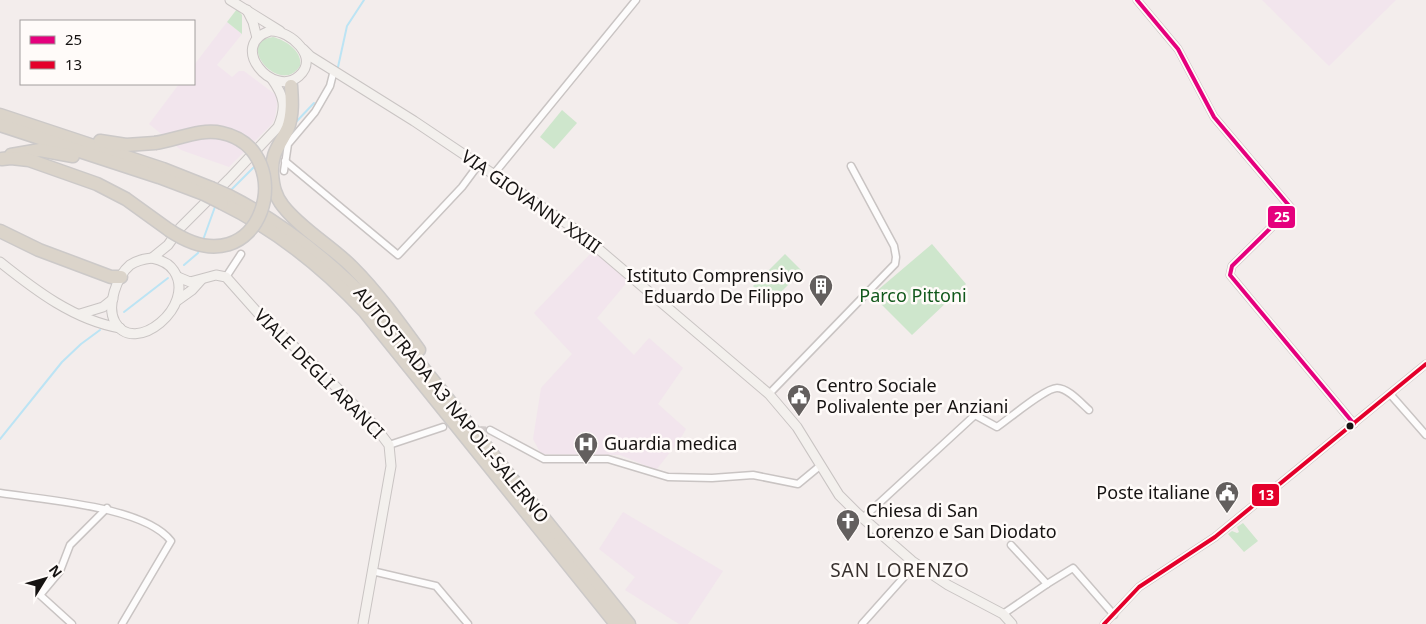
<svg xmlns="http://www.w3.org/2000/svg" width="1426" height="624" viewBox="0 0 1426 624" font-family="'Noto Sans',sans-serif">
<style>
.industrial{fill:#f2e5ed}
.green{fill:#cee6cc}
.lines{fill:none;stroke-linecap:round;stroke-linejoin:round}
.stream{stroke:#bce4f4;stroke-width:2}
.street-tunnel{stroke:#d2cccb;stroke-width:6;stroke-dasharray:6 3;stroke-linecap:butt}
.street-casing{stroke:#c9c4c3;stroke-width:9}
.secondary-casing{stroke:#c9c4c3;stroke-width:11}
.highway-casing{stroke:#ccc9c8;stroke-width:15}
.street{stroke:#fdfcfc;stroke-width:6}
.secondary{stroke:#f3f0ed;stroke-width:9}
.highway{stroke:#dbd4ca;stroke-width:12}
.highway-bridge-casing{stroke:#ccc9c8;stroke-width:15;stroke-linecap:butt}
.highway-bridge{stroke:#dbd4ca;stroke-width:12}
.bus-1-casing{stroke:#fffbf9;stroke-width:8}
.bus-2-casing{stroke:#fffbf9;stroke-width:8}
.bus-1{stroke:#e5007d;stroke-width:4}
.bus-2{stroke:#e4002b;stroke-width:4}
.bus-dot{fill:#161312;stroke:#fffbf9;stroke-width:2}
.labels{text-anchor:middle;stroke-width:5;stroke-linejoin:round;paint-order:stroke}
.street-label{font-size:18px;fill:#161312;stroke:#fffbf9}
.poi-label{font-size:18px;fill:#161312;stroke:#fffbf9;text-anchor:start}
.park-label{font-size:18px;fill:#11581b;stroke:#fffbf9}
.neighbourhood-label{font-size:19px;letter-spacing:1px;fill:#38312e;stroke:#fffbf9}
.line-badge{stroke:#fffbf9;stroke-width:2}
.badge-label{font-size:14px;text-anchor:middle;font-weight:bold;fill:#fff}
</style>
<rect width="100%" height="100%" fill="#f3edec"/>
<g class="industrial">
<polygon points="1262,0 1396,0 1329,66"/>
<polygon points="227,22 242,34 217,65 232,77 239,71 244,71 276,95 277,104 275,118 272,124 229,167 181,150 149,124 179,84 194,84 194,65"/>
<polygon points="593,251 628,281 597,318 634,355 649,338 683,368 658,404 686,429 679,441 656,470 620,455 541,454 533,439 541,388 572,354 534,313"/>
<polygon points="623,512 723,571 688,624 679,624 625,590 635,577 599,549"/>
</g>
<g class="green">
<polygon points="237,9 242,15 242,34 227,22"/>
<path d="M273,37C286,40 303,52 300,66C280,97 234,42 273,37Z"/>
<polygon points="562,110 577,123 554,149 540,137"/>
<polygon points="932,244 966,284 912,335 872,295"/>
<polygon points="785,254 802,271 770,303 753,286"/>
<polygon points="1243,523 1258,541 1244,552 1228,534 1232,531 1237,533 1239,532 1237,527"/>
</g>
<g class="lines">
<g class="stream">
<polyline points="338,67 347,26 364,0"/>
<polyline points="296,122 314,103"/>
<polyline points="230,191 255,166"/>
<polyline points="203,240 216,204"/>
<polyline points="184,265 198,253 199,249"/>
<polyline points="124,312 168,278"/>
<polyline points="0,439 62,362 81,344 100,330"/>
</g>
<polyline class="street-tunnel" points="471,428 490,430"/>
<g class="street-casing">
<g id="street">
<polyline points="1137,0 1178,49 1214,117 1291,208 1232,266 1230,275 1354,424"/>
<polyline points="285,161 398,255 462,187 479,164"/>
<polyline points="284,171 288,144 315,112 330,86 334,70"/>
<polyline points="493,175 636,0"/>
<polyline points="226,277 241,254"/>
<polyline points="769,394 895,264 896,257 894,246 851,166"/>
<polyline points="1390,394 1426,435"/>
<polyline points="490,430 544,459 608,459 668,477 712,478 753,475 798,484 821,465"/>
<polyline points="389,445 443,427"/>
<path d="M0,493C43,500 144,506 171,541L122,624"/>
<path d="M863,518L975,415L997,427C1009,419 1045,388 1057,388C1068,388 1081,403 1089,410"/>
<polyline points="1011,545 1047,584"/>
<polyline points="372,571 436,586 468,624"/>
<polyline points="1003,614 1047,584 1073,568 1114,615"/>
<polyline points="72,624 40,595 60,571 70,545 107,508"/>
<polyline points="862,624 904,577 904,570 912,561"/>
<polyline points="1104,624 1139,587 1215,537 1426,364"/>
</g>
</g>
<g class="secondary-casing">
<g id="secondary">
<polyline points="230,0 280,31"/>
<polyline points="247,10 253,22 257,38"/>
<path d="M270,31C291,30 320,58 299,76C273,99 227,45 270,31Z"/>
<polyline points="303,49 310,56 414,121 575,229 769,394 797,427 839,495 857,513 912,561 948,585 1003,614 1012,624"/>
<path d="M152,258L168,245L180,228L229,179L278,127C287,107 284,96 272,79"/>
<path d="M152,258C162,260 169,263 174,271C197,306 134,357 115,322C106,306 117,276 130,265C137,260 144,259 152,258Z"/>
<path d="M0,262C35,290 74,320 120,328"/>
<polyline points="178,277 190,282 216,275 226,277 258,313 314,365 374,425 389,445 391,466 363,624"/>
<polyline points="178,300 192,290 201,280"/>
<polyline points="80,314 103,307 113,299"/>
</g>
</g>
<g class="highway-casing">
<g id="highway">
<path d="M291,86C292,100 293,114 288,128C280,146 271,151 272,174C273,186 275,196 283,206C302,230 330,245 352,267C377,292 398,321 419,350"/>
<polyline points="0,115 163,169 211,188"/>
<polyline points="0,125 159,177 204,194"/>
<polyline points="100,141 126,145 155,143"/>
<polyline points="11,155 40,150 73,156"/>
<polyline points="2,159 11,158 29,160 97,184 126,199 169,230"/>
<path d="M229,196C284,224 331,262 373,306L629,624"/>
<path d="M222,203C277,230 324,268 365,312L616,624"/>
<polyline points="0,231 39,250 111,277 121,277"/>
</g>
</g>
<use href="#street" class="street"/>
<use href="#secondary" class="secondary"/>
<use href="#highway" class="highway"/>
<g class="highway-bridge-casing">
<g id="highway-bridge">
<path d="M155,143C177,140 200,128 222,133C301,150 264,294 169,230"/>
<polyline points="211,188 229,196"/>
<polyline points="204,194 222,203"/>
</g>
</g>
<use href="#highway-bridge" class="highway-bridge"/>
<g class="bus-1-casing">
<polyline id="bus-1" points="1137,0 1178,49 1214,117 1291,208 1232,266 1230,275 1354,424"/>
</g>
<g class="bus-2-casing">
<polyline id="bus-2" points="1104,624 1139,587 1215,537 1426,364"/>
</g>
<use href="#bus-1" class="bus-1"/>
<use href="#bus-2" class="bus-2"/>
</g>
<defs>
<g id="building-pin" transform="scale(1.25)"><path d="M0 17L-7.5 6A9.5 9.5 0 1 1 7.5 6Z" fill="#635f5e" stroke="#fffbf9"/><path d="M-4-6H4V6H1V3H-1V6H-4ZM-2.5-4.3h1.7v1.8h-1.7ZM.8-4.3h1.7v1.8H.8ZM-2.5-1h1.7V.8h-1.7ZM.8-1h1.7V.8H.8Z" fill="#fff"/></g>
<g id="civic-pin" transform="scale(1.25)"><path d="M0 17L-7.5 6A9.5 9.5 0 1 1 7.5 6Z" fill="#635f5e" stroke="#fffbf9"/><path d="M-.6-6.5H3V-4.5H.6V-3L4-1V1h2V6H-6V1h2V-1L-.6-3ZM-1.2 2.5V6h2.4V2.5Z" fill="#fff"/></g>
<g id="hospital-pin" transform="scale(1.25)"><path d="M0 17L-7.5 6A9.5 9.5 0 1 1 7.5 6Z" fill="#635f5e" stroke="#fffbf9"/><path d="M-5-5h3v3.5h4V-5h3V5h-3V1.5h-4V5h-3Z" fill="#fff"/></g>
<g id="church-pin" transform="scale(1.25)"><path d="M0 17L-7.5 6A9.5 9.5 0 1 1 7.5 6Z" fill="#635f5e" stroke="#fffbf9"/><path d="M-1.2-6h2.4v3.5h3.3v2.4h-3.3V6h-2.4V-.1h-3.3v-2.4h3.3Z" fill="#fff"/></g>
</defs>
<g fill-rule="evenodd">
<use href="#building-pin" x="821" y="286"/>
<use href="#civic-pin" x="799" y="396"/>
<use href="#hospital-pin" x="586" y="444"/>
<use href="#civic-pin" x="1227" y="493"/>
<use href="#church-pin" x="848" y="521"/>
</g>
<circle class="bus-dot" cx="1350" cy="426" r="4.5"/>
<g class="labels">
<g class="street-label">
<text transform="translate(531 202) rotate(35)" y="6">VIA GIOVANNI XXIII</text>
<text transform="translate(319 374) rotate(45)" y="6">VIALE DEGLI ARANCI</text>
<text transform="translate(451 405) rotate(51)" y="6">AUTOSTRADA A3 NAPOLI-SALERNO</text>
</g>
<g class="poi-label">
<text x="804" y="282" text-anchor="end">Istituto Comprensivo<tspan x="804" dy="21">Eduardo De Filippo</tspan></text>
<text x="816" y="392">Centro Sociale<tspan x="816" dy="21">Polivalente per Anziani</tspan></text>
<text x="604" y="450">Guardia medica</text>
<text x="1210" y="499" text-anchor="end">Poste italiane</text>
<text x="866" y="517">Chiesa di San<tspan x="866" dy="21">Lorenzo e San Diodato</tspan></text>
</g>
<g class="park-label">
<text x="913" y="302">Parco Pittoni</text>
</g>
<g class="neighbourhood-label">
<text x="900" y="577">SAN LORENZO</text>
</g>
</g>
<g class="line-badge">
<rect x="1267" y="205" width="29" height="24" rx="5" fill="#e5007d"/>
<rect x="1251" y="483" width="29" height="24" rx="5" fill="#e4002b"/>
</g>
<g class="badge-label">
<text x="1282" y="222">25</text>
<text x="1266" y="500">13</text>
</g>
<rect x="20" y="20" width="175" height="65" fill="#fffbf9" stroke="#a29e9d"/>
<rect x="30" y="36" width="25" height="8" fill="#e5007d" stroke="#a29e9d"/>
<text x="65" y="45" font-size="15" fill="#161312">25</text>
<rect x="30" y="61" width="25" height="8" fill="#e4002b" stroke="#a29e9d"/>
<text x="65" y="70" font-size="15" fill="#161312">13</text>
<g transform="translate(45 579) rotate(53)" stroke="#fffbf9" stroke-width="4" paint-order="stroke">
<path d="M0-4L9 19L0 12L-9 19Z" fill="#161312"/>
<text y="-8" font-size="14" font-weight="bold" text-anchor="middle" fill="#161312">N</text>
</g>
</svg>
